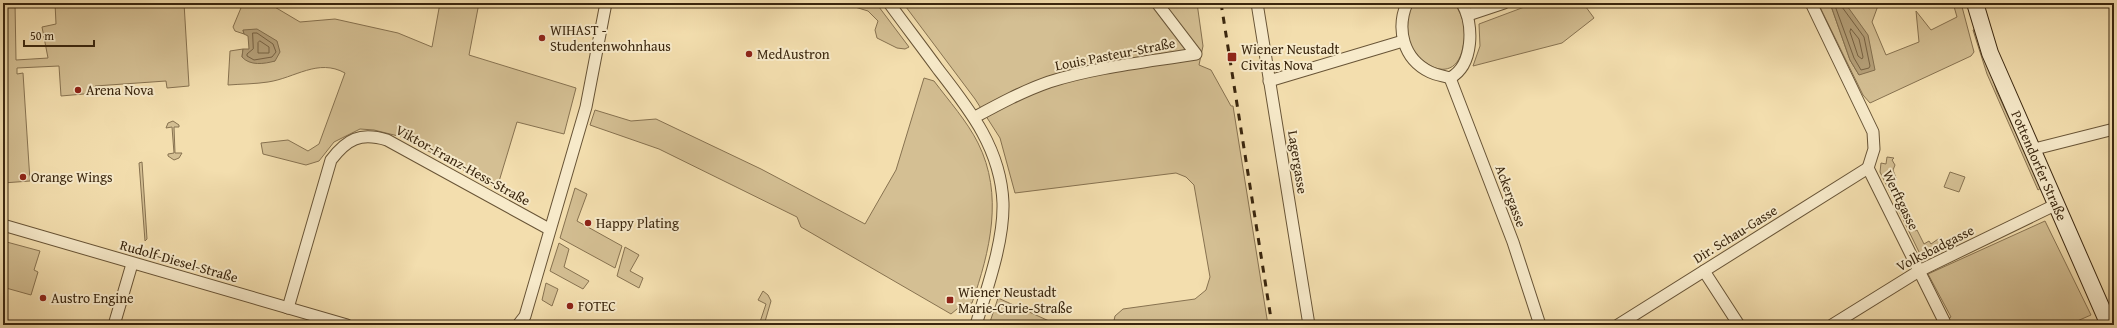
<svg xmlns="http://www.w3.org/2000/svg" width="2117" height="328" viewBox="0 0 2117 328" font-family="'Gentium Book Plus',serif">
<style>
.green{fill:#d4bf93;stroke:#877250}
.water{fill:#b49f78;stroke:#836f4e}
.lines{fill:none;stroke-linecap:round;stroke-linejoin:round}
.shore{stroke:#776243;stroke-width:1}
.minor-casing{stroke:#685436;stroke-width:13}
.secondary-casing{stroke:#3a260e;stroke-width:18}
.minor{stroke:#f7eaca;stroke-width:11}
.secondary{stroke:#f7eaca;stroke-width:16}
.rail{stroke:#3a260e;stroke-width:3;stroke-dasharray:7 7;stroke-linecap:butt}
.poi-dot{fill:#8f2418;stroke:#f7eaca;stroke-width:1.5}
.labels{text-anchor:middle;stroke-width:4;stroke-linejoin:round;paint-order:stroke}
.poi-label{font-size:14px;fill:#3a260e;stroke:#f7eaca;text-anchor:start}
.street-label{font-size:14px;fill:#3a260e;stroke:#f7eaca}
</style>
<rect width="100%" height="100%" fill="#f3deae"/>
<filter id="stains"><feTurbulence type="fractalNoise" baseFrequency=".005" numOctaves="4"/><feColorMatrix values="0 0 0 0 .2 0 0 0 0 .09 0 0 0 0 .02 0 0 0 .5 -.17"/></filter>
<radialGradient id="worn" r=".72"><stop offset=".6" stop-color="#630" stop-opacity="0"/><stop offset="1" stop-color="#630" stop-opacity=".3"/></radialGradient>
<g class="green">
<polygon points="3,3 15,3 16,60 48,58 42,27 56,24 55,3 184,3 189,86 167,88 166,81 95,86 95,93 61,96 59,66 17,68 17,74 23,73 30,181 3,183"/>
<path d="M243,3H268L300,22L335,19L398,33L432,47L440,3H479L469,55L576,88L564,134L517,122L497,188L402,137L374,130L360,129L334,142L319,161L306,165L263,154L261,143L288,140L308,151L319,144L345,73C318,58 295,78 268,82C255,84 241,84 228,85L230,51L243,49L242,57L275,61L243,30L244,34L235,31L233,27Z"/>
<polygon points="856,3 876,3 909,47 905,49 897,48 877,38 875,30 878,21 868,11 855,7"/>
<polygon points="903,3 1197,3 1203,46 1199,65 1211,70 1231,106 1233,106 1268,325 1113,325 1115,316 1123,309 1195,299 1206,290 1210,277 1194,185 1186,177 1176,173 1015,193 1000,138 975,99"/>
<path d="M1412,3L1455,4C1464,19 1467,30 1463,47C1454,94 1403,57 1406,24C1407,17 1410,10 1412,3Z"/>
<polygon points="1535,3 1583,3 1594,18 1562,43 1473,66 1480,46 1479,24"/>
<polygon points="1818,3 1830,3 1850,60 1859,75 1845,3 1879,3 1872,22 1886,55 1919,42 1916,11 1931,30 1957,17 1953,3 1961,3 1974,52 1971,56 1870,103 1863,95"/>
<polygon points="1976,29 1997,92 2041,188 2038,190 1987,74 1973,30"/>
<path d="M924,78L934,81C949,101 967,121 978,143C1004,195 990,251 972,303L963,304L951,314L801,227L797,217L659,149L590,125L595,110L631,121L656,119L761,169L865,224L896,170Z"/>
<polygon points="173,121 179,125 179,127 174,127 175,153 182,153 179,158 174,160 168,156 168,154 174,153 172,127 166,128 168,123"/>
<polygon points="1887,157 1894,158 1892,160 1895,165 1893,170 1896,178 1893,180 1900,197 1894,200 1880,172 1881,163 1886,164"/>
<polygon points="142,162 147,239 145,241 139,163"/>
<polygon points="1950,172 1965,177 1959,192 1944,187"/>
<polygon points="575,188 587,194 577,221 622,246 615,268 560,238"/>
<polygon points="1902,200 1915,231 1917,230 1924,244 1929,241 1931,244 1941,237 1943,242 1936,245 1938,250 1921,256 1895,203"/>
<polygon points="2045,221 2091,315 2068,325 1937,325 1951,317 1928,274"/>
<polygon points="3,241 40,251 34,270 38,272 31,295 6,288 3,298"/>
<polygon points="559,243 569,249 564,267 589,281 583,289 550,271"/>
<polygon points="625,247 639,255 630,271 643,278 639,288 617,276"/>
<polygon points="546,283 558,289 552,306 542,300"/>
<polygon points="763,291 768,295 771,301 764,325 759,325 766,304 758,300"/>
<polygon points="998,298 1058,325 989,325"/>
</g>
<g class="water">
<polygon points="1830,3 1845,3 1868,35 1875,70 1859,75 1850,60"/>
<path d="M257,29L277,41L280,52L275,61C264,64 250,66 242,57L243,49H249L248,36L244,34L243,30Z"/>
</g>
<g class="lines">
<g class="shore">
<polyline points="1834,3 1854,58 1861,70 1869,68 1870,66 1864,37 1842,7 1841,3"/>
<polygon points="1851,29 1859,39 1863,57 1862,59 1858,56 1850,32"/>
<polygon points="253,33 257,33 273,44 276,52 272,57 254,60 247,56 247,54 253,49"/>
<polygon points="260,41 269,47 269,53 258,53 258,43"/>
</g>
<g class="minor-casing">
<g id="minor">
<path d="M889,3C905,25 922,47 938,69C970,110 1001,149 1003,203C1004,242 987,288 976,325"/>
<polyline points="1257,3 1309,325"/>
<path d="M1407,3C1396,29 1403,59 1430,72C1436,75 1444,76 1450,78C1474,65 1474,24 1462,3"/>
<polyline points="1811,3 1873,132 1874,149 1868,168 1944,321"/>
<polyline points="1468,15 1504,3"/>
<polyline points="1450,78 1513,242 1540,325"/>
<polyline points="1269,81 1403,41"/>
<path d="M975,117C999,104 1023,91 1049,82C1096,67 1147,62 1196,54L1157,3"/>
<polyline points="2031,150 2114,129"/>
<polyline points="3,225 347,325"/>
<polyline points="1704,271 1739,325"/>
<path d="M288,308L331,160C347,139 360,132 387,140L549,229"/>
<polyline points="114,325 132,264"/>
<polyline points="518,325 525,316 586,107 606,3"/>
<polyline points="1618,325 1868,168"/>
<polyline points="1832,325 1919,271 2057,204"/>
</g>
</g>
<g class="secondary-casing">
<g id="secondary">
<path id="s1" d="M1975,3L1990,53L2109,325"/>
</g>
</g>
<use href="#minor" class="minor"/>
<use href="#secondary" class="secondary"/>
<polyline class="rail" points="1221,3 1272,325"/>
</g>
<g class="poi-dot">
<circle cx="542" cy="38" r="4"/>
<circle cx="749" cy="54" r="4"/>
<rect x="1227" y="52" width="10" height="10" rx="2"/>
<circle cx="78" cy="90" r="4"/>
<circle cx="23" cy="177" r="4"/>
<circle cx="588" cy="223" r="4"/>
<circle cx="43" cy="298" r="4"/>
<rect x="946" y="296" width="8" height="8" rx="2"/>
<circle cx="570" cy="306" r="4"/>
</g>
<g class="labels">
<g class="poi-label">
<text x="550" y="35">WIHAST -<tspan x="550" dy="16">Studentenwohnhaus</tspan></text>
<text x="1241" y="54">Wiener Neustadt<tspan x="1241" dy="16">Civitas Nova</tspan></text>
<text x="757" y="59">MedAustron</text>
<text x="86" y="95">Arena Nova</text>
<text x="31" y="182">Orange Wings</text>
<text x="596" y="228">Happy Plating</text>
<text x="958" y="297">Wiener Neustadt<tspan x="958" dy="16">Marie-Curie-Straße</tspan></text>
<text x="51" y="303">Austro Engine</text>
<text x="578" y="311">FOTEC</text>
</g>
<g class="street-label">
<text transform="translate(1115 54) rotate(-11)" y="5">Louis Pasteur-Straße</text>
<text transform="translate(1298 162) rotate(81)" y="5">Lagergasse</text>
<text transform="translate(463 165) rotate(29)" y="5">Viktor-Franz-Hess-Straße</text>
<text dy="5" stroke="none"><textPath href="#s1" startOffset="175">Pottendorfer Straße</textPath></text>
<text transform="translate(1511 196) rotate(70)" y="5">Ackergasse</text>
<text transform="translate(1901 200) rotate(64)" y="5">Werftgasse</text>
<text transform="translate(1735 234) rotate(-32)" y="5">Dir. Schau-Gasse</text>
<text transform="translate(1935 248) rotate(-27)" y="5">Volksbadgasse</text>
<text transform="translate(179 261) rotate(16)" y="5">Rudolf-Diesel-Straße</text>
</g>
</g>
<rect width="2117" height="328" fill="none" stroke="#f3deae" stroke-width="16"/>
<rect x="4" y="4" width="2109" height="320" fill="none" stroke="#3a260e" stroke-width="2"/>
<rect x="8" y="8" width="2101" height="312" fill="none" stroke="#3a260e"/>
<path d="M24 40v6h70v-6" fill="none" stroke="#3a260e" stroke-width="2"/>
<text x="30" y="40" font-size="12" fill="#3a260e" stroke="#f7eaca" stroke-width="3" paint-order="stroke">50 m</text>
<rect width="100%" height="100%" filter="url(#stains)"/>
<rect width="100%" height="100%" fill="url(#worn)"/>
</svg>
